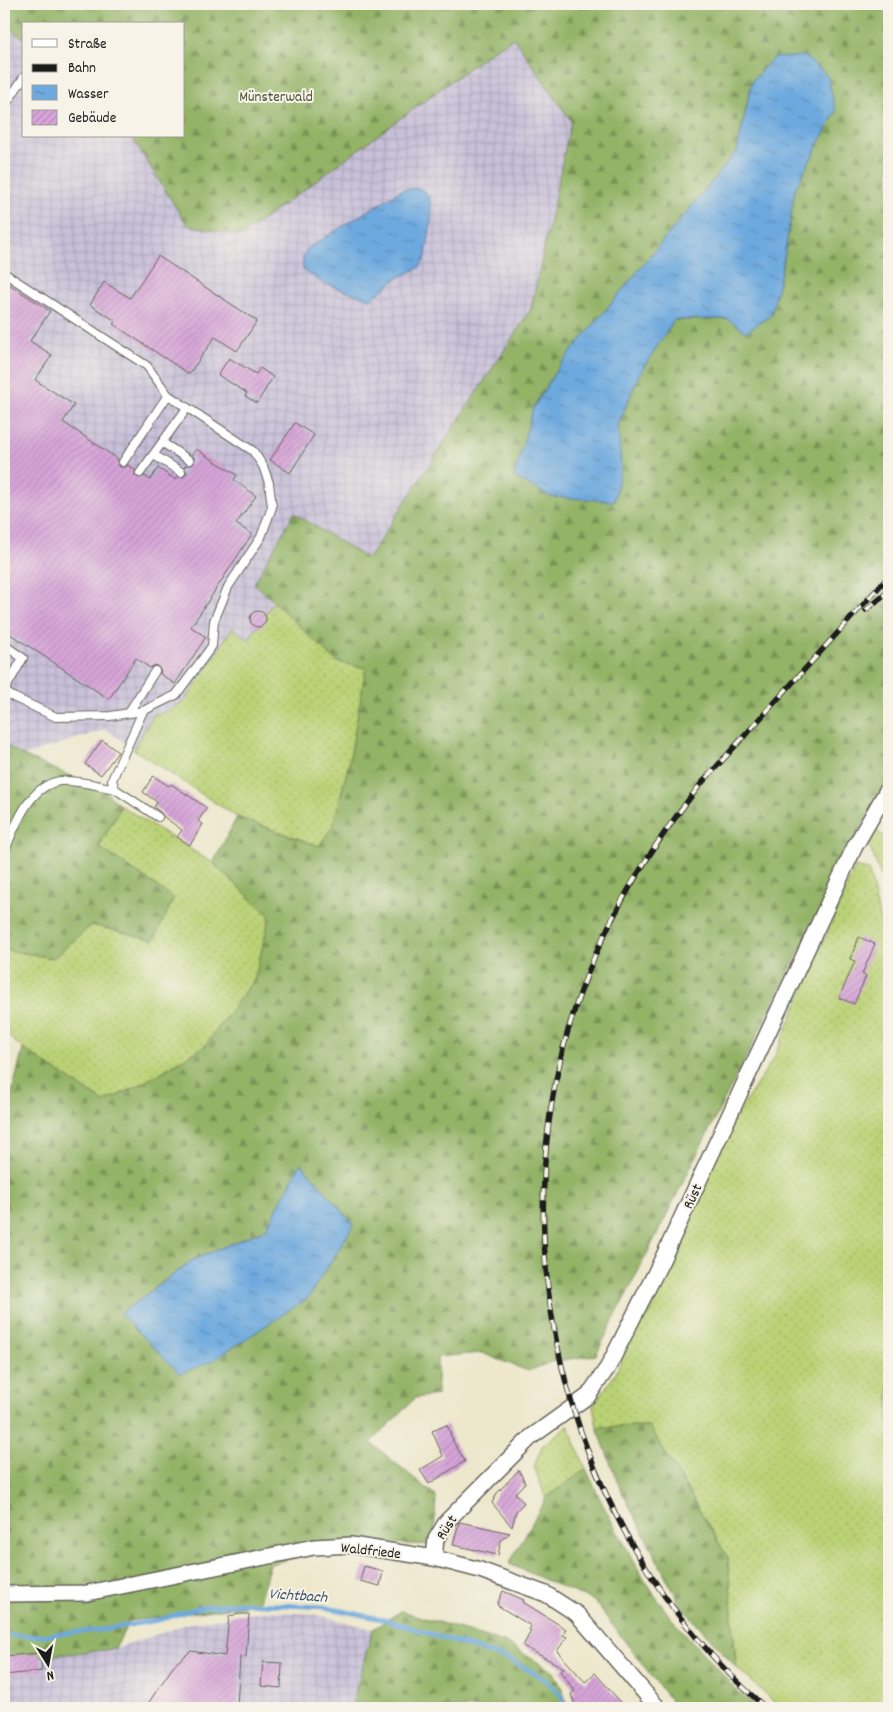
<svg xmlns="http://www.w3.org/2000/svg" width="893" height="1712" viewBox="0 0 893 1712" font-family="Dekko,sans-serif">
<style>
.industrial{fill:url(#industrial-grid)}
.grass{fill:url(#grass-dots);stroke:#6b7648}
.forest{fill:url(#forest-firs);stroke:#586841;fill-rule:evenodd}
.water{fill:url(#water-ripples);stroke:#44627d}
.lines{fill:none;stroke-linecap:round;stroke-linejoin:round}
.stream{stroke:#6da9de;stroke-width:4.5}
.building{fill:url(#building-hatch)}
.service-casing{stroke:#65635a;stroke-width:10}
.minor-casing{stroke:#65635a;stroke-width:18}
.service{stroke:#fff;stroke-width:8}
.minor{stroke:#fff;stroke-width:15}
.rail-casing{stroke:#1c1c1c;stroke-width:5.5}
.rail{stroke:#f7f3e8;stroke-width:4;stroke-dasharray:11;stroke-linecap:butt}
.labels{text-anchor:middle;stroke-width:4;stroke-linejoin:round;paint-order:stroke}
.park-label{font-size:15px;fill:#4b5237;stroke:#f7f3e8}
.street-label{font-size:15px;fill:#1c1c1c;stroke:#f7f3e8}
.water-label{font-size:16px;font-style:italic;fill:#3c546a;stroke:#f7f3e8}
</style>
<defs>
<pattern id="industrial-grid" width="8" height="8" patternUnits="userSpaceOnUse" patternTransform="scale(1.25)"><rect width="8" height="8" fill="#c7c0d9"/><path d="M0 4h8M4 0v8" fill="none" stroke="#aaa4ba"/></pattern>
<pattern id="grass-dots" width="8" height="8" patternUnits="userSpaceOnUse" patternTransform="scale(1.25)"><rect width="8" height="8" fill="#bad175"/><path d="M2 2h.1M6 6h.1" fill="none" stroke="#9fb365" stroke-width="1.8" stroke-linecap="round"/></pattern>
<pattern id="forest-firs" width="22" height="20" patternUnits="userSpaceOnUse" patternTransform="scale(1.25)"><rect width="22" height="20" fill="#93b366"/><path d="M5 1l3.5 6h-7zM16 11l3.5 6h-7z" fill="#779153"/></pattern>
<pattern id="water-ripples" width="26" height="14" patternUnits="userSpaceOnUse" patternTransform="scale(1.25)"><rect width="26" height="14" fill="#6da9de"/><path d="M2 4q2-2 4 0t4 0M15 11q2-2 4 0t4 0" fill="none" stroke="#5989b3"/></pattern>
<pattern id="building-hatch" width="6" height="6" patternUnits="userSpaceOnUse" patternTransform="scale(1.25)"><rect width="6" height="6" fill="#d6a4d8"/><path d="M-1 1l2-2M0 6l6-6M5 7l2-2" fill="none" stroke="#b78db9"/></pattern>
</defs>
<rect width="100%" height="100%" fill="#f7f3e8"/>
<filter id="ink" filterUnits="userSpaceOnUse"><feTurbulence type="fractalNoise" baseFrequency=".02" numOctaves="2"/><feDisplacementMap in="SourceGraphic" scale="10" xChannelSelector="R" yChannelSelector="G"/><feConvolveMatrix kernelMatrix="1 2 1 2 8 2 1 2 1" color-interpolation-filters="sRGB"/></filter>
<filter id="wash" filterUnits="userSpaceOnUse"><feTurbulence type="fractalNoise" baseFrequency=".0096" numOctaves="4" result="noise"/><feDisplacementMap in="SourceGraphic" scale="20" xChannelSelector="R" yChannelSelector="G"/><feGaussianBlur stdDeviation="1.12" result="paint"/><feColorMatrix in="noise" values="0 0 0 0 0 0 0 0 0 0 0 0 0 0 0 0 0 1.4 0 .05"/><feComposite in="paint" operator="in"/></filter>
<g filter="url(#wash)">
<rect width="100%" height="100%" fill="#ede7cc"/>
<g class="industrial">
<polygon points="4,25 24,38 24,136 131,136 187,225 514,37 571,121 531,309 368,560 294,514 254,582 274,601 249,641 232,628 210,664 185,701 170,710 154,715 133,749 106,729 23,756 4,744"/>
<polygon points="267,1611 313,1614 373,1629 351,1708 4,1708 4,1660 115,1649 190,1623"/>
</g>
<g class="grass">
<polygon points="274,601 337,662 367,668 349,763 333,826 319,846 237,817 133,749 154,715 170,710 185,701 210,664 232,628 249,640"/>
<polygon points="121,806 213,863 270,916 255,978 204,1047 138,1086 104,1102 23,1049 4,1032 4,956 7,950 53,958 92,925 173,898 99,847"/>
<polygon points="874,828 889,841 889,905 885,886 868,843"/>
<polygon points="855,867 869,870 889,962 889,1708 781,1708 736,1667 728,1558 649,1426 597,1427 593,1406 616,1373 698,1176 775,1056"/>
<polygon points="568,1425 586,1469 546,1498 534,1467 542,1446"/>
</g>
<g class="forest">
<path d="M4,4H889V791L881,789L596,1355L551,1362L528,1371L482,1353L437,1357V1395L415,1398L371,1443L436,1496L434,1545L354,1542L270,1564L258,1604L129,1621L115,1649L4,1660V1124L23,1049L104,1102L138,1086L204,1047L255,978L270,916L213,863L237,817L319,846L333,826L349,763L366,668L337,662L254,583L294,513L368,559L531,309L571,121L514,38L496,48L241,236L187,225L131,136H184V24H24V38L4,25ZM752,81L836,111L795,189L784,258L771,315L728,319L674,320L639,375L618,425L533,408L557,369L737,151ZM301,1163L354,1225L308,1298L180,1374L120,1314L193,1260L266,1229Z"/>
<polygon points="4,744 23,756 102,789 121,806 99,847 174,898 154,940 92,925 53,958 7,950 4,956"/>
<polygon points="649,1426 728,1558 736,1667 681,1606 619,1486 597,1427"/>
<polygon points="586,1469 604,1507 646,1583 671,1618 738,1692 759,1708 676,1708 594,1601 509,1564 546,1498"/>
<polygon points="401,1611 504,1642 554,1672 563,1691 568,1708 351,1708 373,1629"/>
</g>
<g class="water">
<polygon points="804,56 827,75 836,111 795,189 784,258 771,315 746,332 728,319 674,320 639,375 618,425 621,467 614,501 551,497 514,477 533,408 557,369 737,151 752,81 773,58"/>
<polygon points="420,188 429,196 432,215 426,256 420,267 396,279 371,299 324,284 303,270 303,258 308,248 403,189"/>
<polygon points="301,1163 354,1225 308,1298 212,1361 180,1374 120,1314 193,1260 266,1229"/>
</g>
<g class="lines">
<polyline class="stream" points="4,1635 36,1636 100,1630 159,1620 201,1607 239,1603 324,1607 390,1621 511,1660 546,1680 562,1696 567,1708"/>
</g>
<g id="blocks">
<g class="building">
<polygon points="158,256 257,321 237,351 215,337 189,374 113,324 116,321 90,305 104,282 130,298"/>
<polygon points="4,281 50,311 30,341 52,355 35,380 74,405 63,422 118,459 118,464 120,467 125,467 128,465 135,470 135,475 139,478 145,476 150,480 158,468 176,480 178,477 183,477 187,473 184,467 186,465 191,465 194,463 194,458 192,455 196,449 237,475 234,480 256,496 236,524 252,534 191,627 206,637 175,684 160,674 161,671 158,667 155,665 150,668 136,658 109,699 4,630"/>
<polygon points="229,358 256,374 260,368 273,377 257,403 245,396 247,393 218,375"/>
<polygon points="295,423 314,435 290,473 270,460"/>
<circle cx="258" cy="619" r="8"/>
<polygon points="102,740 118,752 101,775 85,764"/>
<polygon points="153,776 169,786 171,784 207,808 198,821 203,824 190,845 177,837 182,830 164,817 161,813 154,807 157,802 143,792"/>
<polygon points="859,937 875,944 862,974 866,976 854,1004 839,998 855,961 850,959"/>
<polygon points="447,1425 454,1443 465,1461 429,1484 420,1470 443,1456 432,1431"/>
<polygon points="519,1470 525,1483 515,1493 524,1503 516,1511 512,1527 492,1503 497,1493"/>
<polygon points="459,1522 474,1525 510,1533 501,1540 498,1555 453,1545"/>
<polygon points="364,1566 383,1571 380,1586 360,1581"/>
<polygon points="503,1591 524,1600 523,1602 566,1629 563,1635 567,1637 557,1651 585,1682 595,1673 626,1708 576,1708 571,1694 575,1691 560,1671 564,1668 523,1646 531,1631 529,1630 531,1626 497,1605"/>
<polygon points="240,1614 249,1614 246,1657 240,1656 237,1708 145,1708 175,1664 191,1651 225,1656 229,1616"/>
<polygon points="40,1653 42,1671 4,1675 4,1656"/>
<polygon points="263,1662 282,1663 281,1688 261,1686"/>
</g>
</g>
</g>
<g filter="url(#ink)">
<use href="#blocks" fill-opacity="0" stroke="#65635a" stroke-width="1"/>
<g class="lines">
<g class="service-casing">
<g id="service">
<polyline points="4,107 24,77"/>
<polyline points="4,273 147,366 168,395 253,451 263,466 269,483 272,507 261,537 228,587 214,621 212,646 176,695 143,711 110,716 56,717 13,697 4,691 23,658 4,645"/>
<polyline points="163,443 189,460"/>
<polyline points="154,455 181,472"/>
<polyline points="123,462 168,395"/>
<polyline points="140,473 187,408"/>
<polyline points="143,711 112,780 115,789 158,817"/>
<polyline points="129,712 155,671"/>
<path d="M4,853C15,825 32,777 69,781C85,782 100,786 115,789"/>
</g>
</g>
<g class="minor-casing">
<g id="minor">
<polyline points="434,1558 436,1539 447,1521 531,1437 588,1396 608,1367 661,1262 855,846 889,787"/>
<polyline points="4,1594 87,1593 314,1547 351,1545 434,1558 480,1570 546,1594 577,1614 658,1708"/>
</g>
</g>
<use href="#service" class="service"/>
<use href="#minor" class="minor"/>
<g class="rail-casing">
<g id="rail">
<polyline points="866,610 889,591"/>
<path d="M766,1708C560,1531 487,1221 589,970C616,902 655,842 700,785L889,576"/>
</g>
</g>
<use href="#rail" class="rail"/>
</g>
</g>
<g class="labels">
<g class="park-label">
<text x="276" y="101">Münsterwald</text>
</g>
<g class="street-label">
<text transform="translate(692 1196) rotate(-65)" y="5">Rüst</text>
<text transform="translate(446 1527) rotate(-57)" y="5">Rüst</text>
<text transform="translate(371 1550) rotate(6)" y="5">Waldfriede</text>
</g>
<g class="water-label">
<text transform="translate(298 1594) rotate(4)" y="6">Vichtbach</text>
</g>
</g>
<rect width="893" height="1712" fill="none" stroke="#f7f3e8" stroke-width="20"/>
<rect x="22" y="22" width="162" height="115" fill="#f7f3e8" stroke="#9f9d96"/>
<rect x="32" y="39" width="25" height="8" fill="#ffffff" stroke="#9f9d96"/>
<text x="68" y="48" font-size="15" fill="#1c1c1c">Straße</text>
<rect x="32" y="64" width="25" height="8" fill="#1c1c1c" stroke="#9f9d96"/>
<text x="68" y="72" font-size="15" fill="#1c1c1c">Bahn</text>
<rect x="32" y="85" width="25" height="15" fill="url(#water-ripples)" stroke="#9f9d96"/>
<text x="68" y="98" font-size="15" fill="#1c1c1c">Wasser</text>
<rect x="32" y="110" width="25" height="15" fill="url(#building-hatch)" stroke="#9f9d96"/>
<text x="68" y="122" font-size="15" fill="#1c1c1c">Gebäude</text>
<g transform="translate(48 1664) rotate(169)" stroke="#f7f3e8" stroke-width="4" paint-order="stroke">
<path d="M0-4L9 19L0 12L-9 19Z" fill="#1c1c1c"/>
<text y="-8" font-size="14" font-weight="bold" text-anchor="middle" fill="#1c1c1c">N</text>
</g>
</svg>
